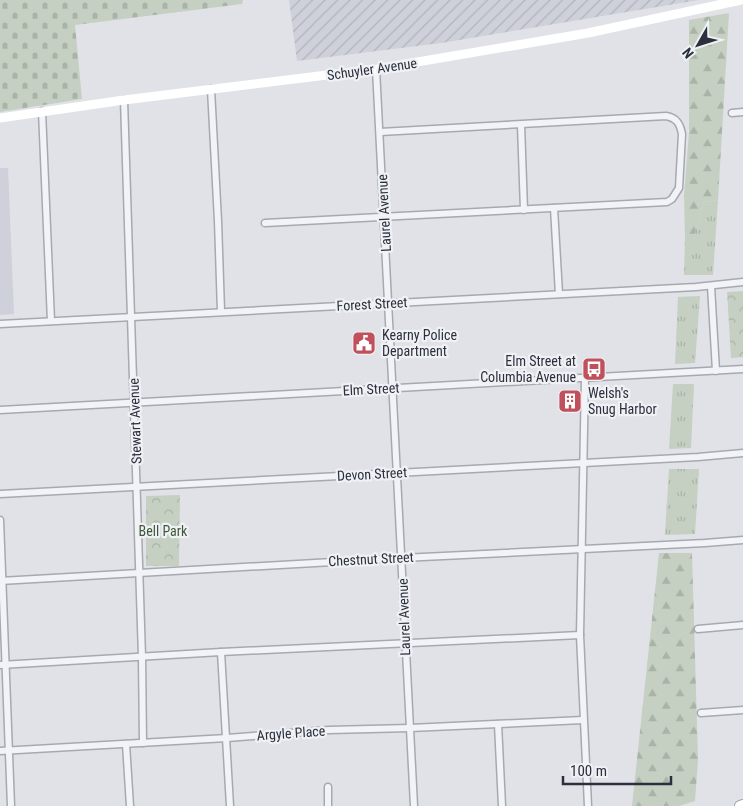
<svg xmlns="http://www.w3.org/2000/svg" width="743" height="806" viewBox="0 0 743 806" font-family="'Roboto Condensed',sans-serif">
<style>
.built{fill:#ced1d9}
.industrial{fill:url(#industrial-furrows)}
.grass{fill:url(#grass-tufts)}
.forest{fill:url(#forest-firs)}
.cemetery{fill:url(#cemetery-stones)}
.park{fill:url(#park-crowns)}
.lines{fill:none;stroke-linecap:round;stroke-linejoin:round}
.minor-casing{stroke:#a6a9b1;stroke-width:9}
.primary-casing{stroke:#a0a6b2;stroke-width:12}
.minor{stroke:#f2f3f6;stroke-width:6}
.secondary{stroke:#fff;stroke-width:9}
.primary{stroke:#fff;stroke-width:10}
.labels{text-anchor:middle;stroke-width:4.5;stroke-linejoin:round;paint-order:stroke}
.street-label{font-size:14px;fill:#2a303d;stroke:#eff1f5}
.poi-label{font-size:14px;fill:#2a303d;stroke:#eff1f5;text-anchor:start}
.park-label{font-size:14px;fill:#3d5739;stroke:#eff1f5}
</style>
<defs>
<pattern id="industrial-furrows" width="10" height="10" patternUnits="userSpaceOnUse" patternTransform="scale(1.25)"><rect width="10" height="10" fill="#ced1d9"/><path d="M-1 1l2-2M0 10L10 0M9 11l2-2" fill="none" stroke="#b1b4bb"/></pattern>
<pattern id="grass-tufts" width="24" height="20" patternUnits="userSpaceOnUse" patternTransform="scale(1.25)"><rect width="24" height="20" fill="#c5d0c2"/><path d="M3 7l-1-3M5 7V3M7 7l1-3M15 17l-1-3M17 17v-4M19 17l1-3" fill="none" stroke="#a9b3a8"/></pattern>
<pattern id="forest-firs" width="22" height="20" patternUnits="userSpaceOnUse" patternTransform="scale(1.25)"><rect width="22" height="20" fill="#c5d0c2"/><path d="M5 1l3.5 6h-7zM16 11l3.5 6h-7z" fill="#a9b3a8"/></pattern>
<pattern id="cemetery-stones" width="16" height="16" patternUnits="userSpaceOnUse" patternTransform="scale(1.25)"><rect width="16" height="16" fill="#c5d0c2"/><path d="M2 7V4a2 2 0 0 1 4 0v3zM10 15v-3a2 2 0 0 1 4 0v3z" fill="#a9b3a8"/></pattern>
<pattern id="park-crowns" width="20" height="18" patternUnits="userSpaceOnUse" patternTransform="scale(1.25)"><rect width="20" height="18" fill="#c5d0c2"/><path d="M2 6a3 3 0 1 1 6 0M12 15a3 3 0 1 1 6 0" fill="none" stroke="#a9b3a8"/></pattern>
</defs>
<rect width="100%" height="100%" fill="#e0e2e7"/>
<polygon class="built" points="0,168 8,168 14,314 0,315"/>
<polygon class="industrial" points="289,0 699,0 441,43 297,61"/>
<g class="grass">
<polygon points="718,200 713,275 684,275 685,237 692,243 704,202"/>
<polygon points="700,296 695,363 675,364 678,297"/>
<polygon points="673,384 694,384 691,448 669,449"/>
<polygon points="669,469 699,469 695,534 665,535"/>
</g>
<g class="forest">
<polygon points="729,13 718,200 704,202 692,244 685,237 684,196 689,132 689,20"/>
<polygon points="659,553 692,553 698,760 695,801 679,806 632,806"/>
</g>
<polygon class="cemetery" points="0,0 243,0 242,4 75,25 82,99 0,112"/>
<g class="park">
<polygon points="743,291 743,357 731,358 727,292"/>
<polygon points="180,495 179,566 146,566 146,496"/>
</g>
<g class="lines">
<g class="minor-casing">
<g id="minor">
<polyline points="376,69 414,806"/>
<polyline points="211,89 218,221 221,311"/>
<polyline points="124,100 142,657 143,743"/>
<polyline points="42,111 51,321"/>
<polyline points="732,113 743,112"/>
<polyline points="521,125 524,210"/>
<polyline points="554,208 559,294"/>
<path d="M265,223L667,202L672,199L679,188L682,134C680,124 677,118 666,116L380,132"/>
<polyline points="711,286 716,371"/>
<polyline points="0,324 696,287 743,282"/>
<polyline points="585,378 580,635 588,806"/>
<polyline points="0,410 743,369"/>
<polyline points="0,494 698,457 743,453"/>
<polyline points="0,520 11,806"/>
<polyline points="0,581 402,558 705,543 743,540"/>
<polyline points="698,629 743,625"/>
<polyline points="221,652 230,806"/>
<polyline points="0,665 221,652 580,635"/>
<polyline points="701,713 743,710"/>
<polyline points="498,724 502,806"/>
<polyline points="126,744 130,806"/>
<polyline points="0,751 227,738 329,730 410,728 583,720"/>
<polyline points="328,787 328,806"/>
</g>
</g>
<g class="primary-casing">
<polyline id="primary" points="740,806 743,805"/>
</g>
<use href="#minor" class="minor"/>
<polyline class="secondary" points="0,118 124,100 376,69 588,33 741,0"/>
<use href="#primary" class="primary"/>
</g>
<defs>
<g id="civic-square" transform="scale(1.25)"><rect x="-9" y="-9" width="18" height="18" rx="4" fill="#c0515c" stroke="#eff1f5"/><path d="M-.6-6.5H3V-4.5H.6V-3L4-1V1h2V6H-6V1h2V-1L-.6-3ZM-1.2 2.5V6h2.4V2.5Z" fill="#fff"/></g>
<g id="bus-square" transform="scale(1.25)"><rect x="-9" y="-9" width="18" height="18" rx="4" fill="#c0515c" stroke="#eff1f5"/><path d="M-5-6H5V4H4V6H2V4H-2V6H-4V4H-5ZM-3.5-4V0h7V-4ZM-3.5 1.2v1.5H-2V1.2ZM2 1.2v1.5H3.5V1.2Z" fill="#fff"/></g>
<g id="building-square" transform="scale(1.25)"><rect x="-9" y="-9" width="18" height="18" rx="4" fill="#c0515c" stroke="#eff1f5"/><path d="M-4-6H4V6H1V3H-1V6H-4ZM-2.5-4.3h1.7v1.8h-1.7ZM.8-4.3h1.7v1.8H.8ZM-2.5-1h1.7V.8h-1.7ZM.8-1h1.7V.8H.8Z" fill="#fff"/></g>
</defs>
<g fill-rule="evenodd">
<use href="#civic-square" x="364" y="343"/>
<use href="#bus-square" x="594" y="369"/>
<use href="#building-square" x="570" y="401"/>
</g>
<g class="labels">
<g class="street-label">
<text transform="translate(372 69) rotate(-8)" y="5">Schuyler Avenue</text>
<text transform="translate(384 213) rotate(-93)" y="5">Laurel Avenue</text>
<text transform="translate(372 304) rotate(-3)" y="5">Forest Street</text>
<text transform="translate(371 389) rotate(-3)" y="5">Elm Street</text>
<text transform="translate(135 421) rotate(-92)" y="5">Stewart Avenue</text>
<text transform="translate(372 474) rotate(-3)" y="5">Devon Street</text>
<text transform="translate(371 559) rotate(-3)" y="5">Chestnut Street</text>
<text transform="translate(404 617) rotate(-92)" y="5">Laurel Avenue</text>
<text transform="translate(291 733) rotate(-4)" y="5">Argyle Place</text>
</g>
<g class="poi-label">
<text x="382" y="340">Kearny Police<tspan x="382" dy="16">Department</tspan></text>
<text x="576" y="366" text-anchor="end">Elm Street at<tspan x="576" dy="16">Columbia Avenue</tspan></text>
<text x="588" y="398">Welsh's<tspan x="588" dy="16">Snug Harbor</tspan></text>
</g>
<g class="park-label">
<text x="163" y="536">Bell Park</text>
</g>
</g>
<g transform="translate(698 45) rotate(231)" stroke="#eff1f5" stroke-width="4" paint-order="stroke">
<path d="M0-4L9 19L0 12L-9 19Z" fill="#2a303d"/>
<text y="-8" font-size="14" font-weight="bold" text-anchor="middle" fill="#2a303d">N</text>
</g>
<path d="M563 776v8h108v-8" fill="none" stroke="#2a303d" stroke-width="2.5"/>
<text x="570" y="776" font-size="15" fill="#2a303d" stroke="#eff1f5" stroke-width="4" paint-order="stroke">100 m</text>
</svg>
